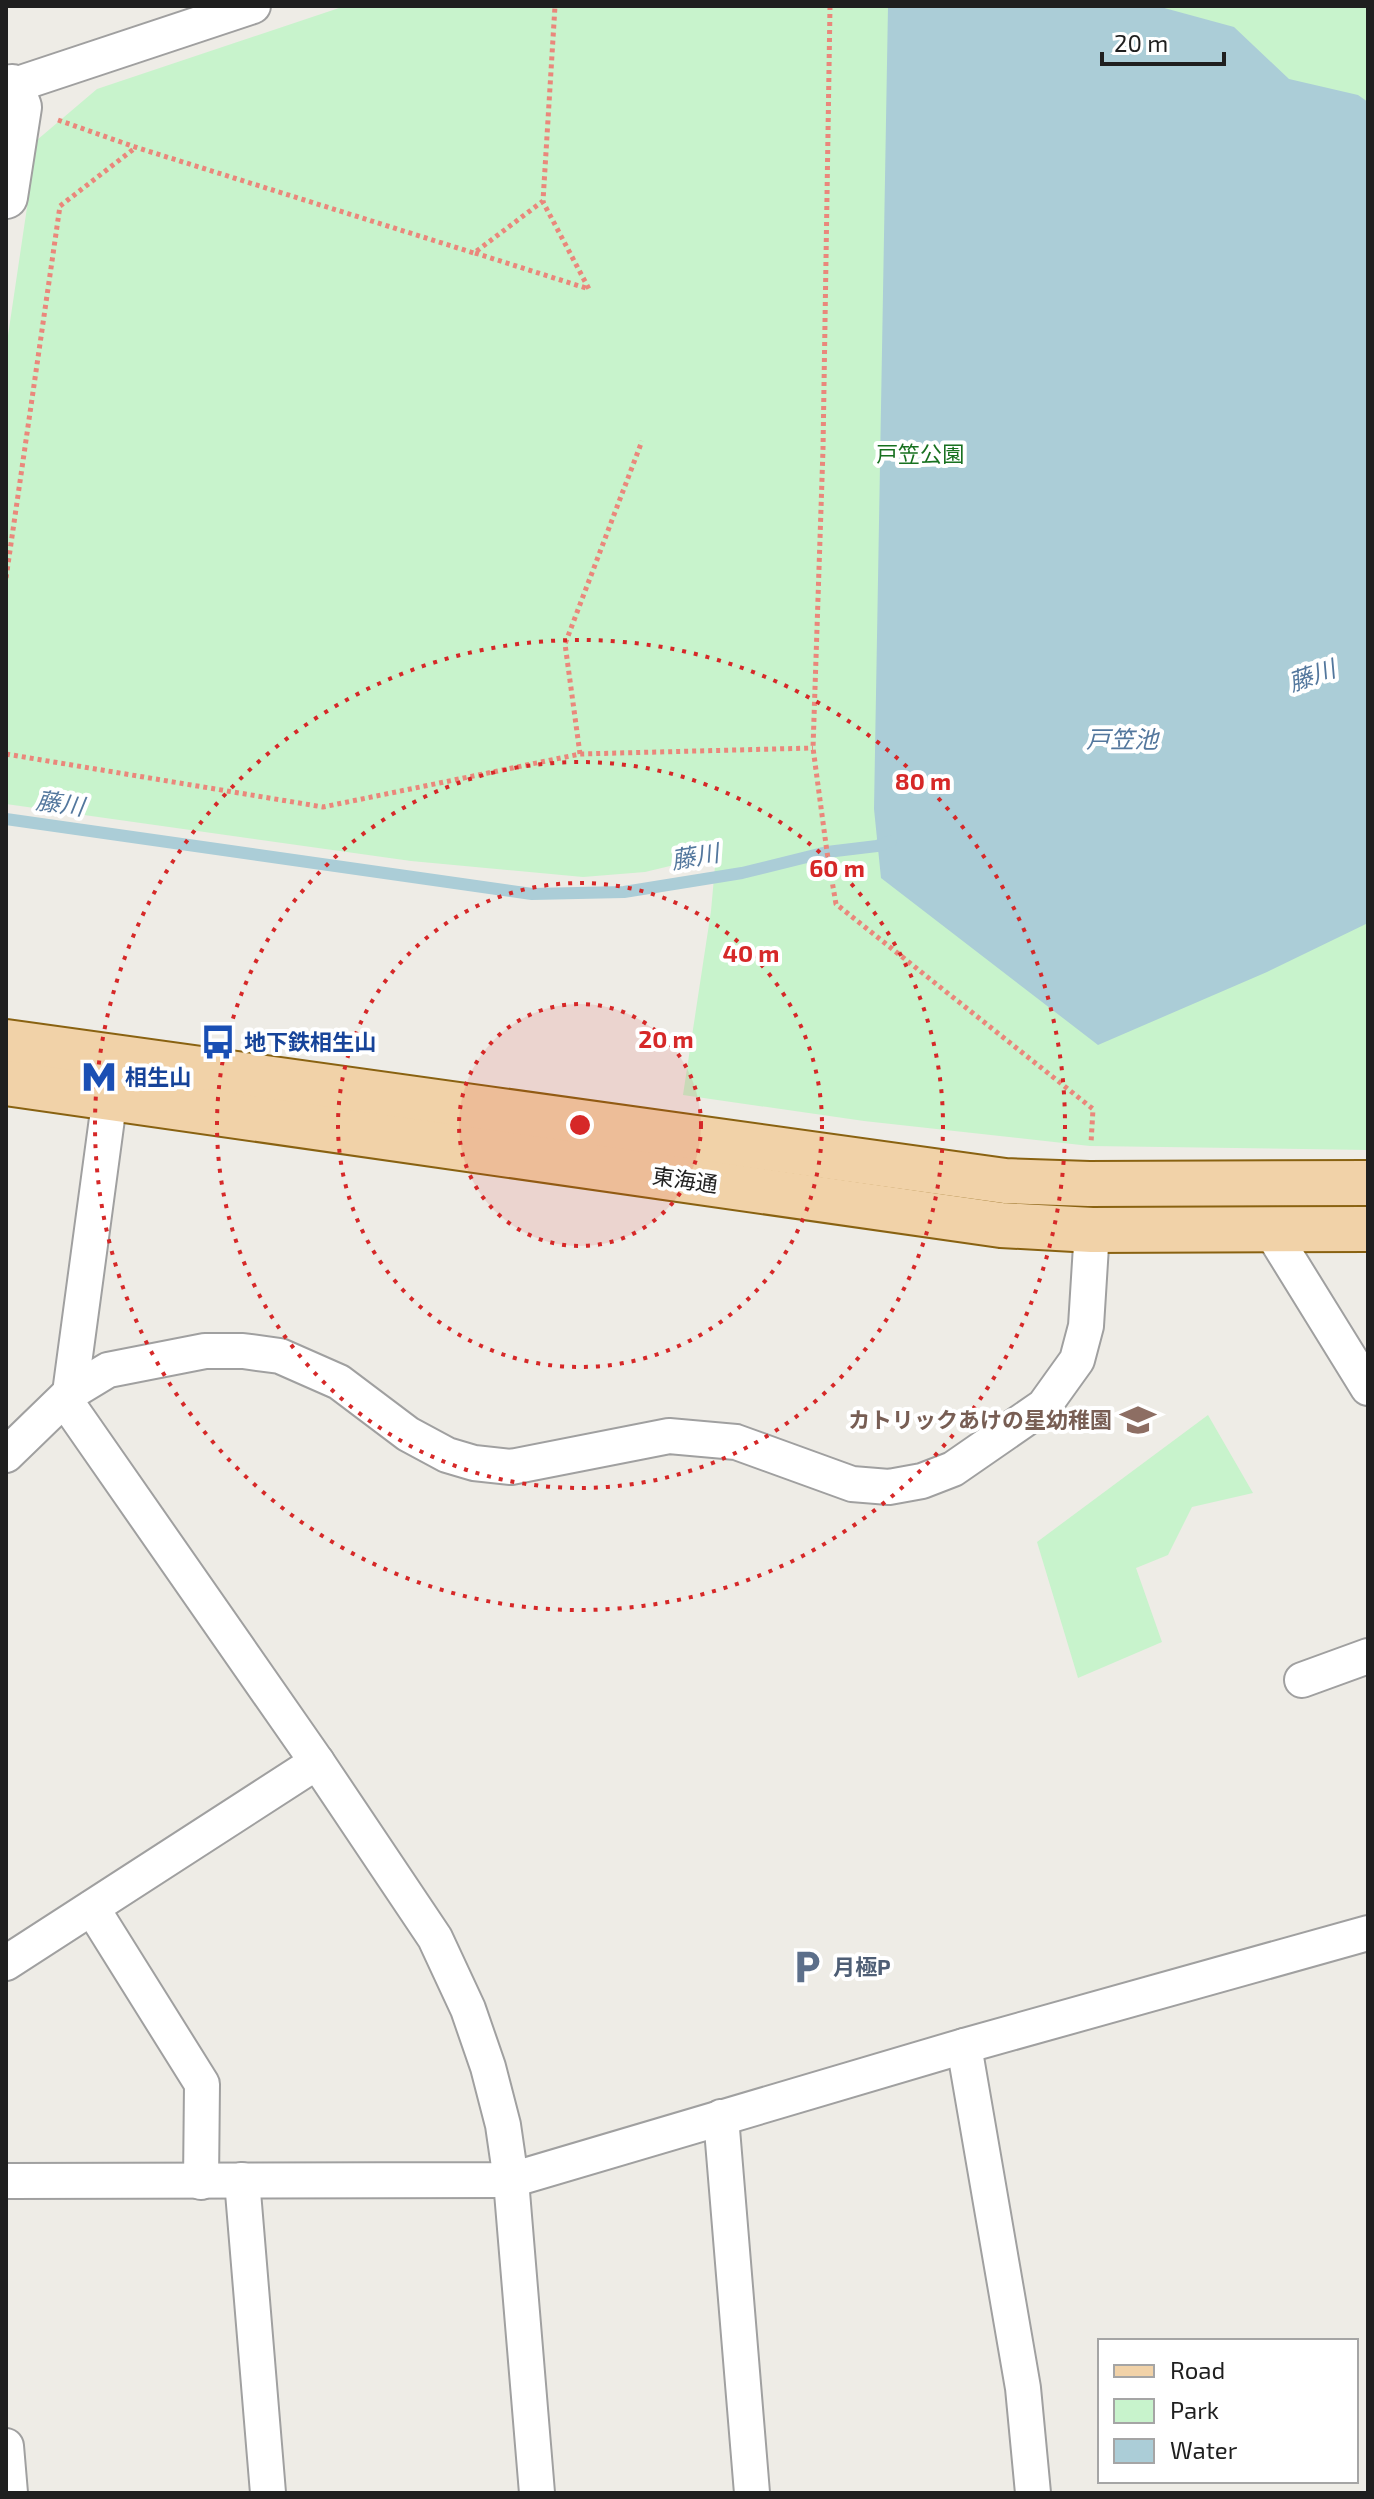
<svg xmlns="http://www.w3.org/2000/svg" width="1374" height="2499" viewBox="0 0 1374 2499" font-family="'Exo 2','Noto Sans JP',sans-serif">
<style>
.park{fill:#c8f3cc}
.water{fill:#abcdd7}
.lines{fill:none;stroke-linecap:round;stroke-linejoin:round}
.stream{stroke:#abcdd7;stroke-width:12}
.minor-casing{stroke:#a0a0a0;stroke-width:38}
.tertiary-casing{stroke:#a0a0a0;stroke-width:46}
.primary-casing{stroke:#896211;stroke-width:48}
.path{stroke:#ea877b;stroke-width:5;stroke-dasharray:4 4;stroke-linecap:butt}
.minor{stroke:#fff;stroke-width:34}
.tertiary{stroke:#fff;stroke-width:42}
.primary{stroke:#f1d2a8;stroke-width:44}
.ring{fill:none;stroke:#d62828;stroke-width:4;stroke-dasharray:4 8}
.labels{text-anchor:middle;stroke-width:8;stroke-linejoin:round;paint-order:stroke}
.park-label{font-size:22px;fill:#187120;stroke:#fff}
.transit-label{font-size:22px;font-weight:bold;fill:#164399;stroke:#fff;text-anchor:start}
.street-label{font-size:22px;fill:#1f1f1f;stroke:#fff}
.education-label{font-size:22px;font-weight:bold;fill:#785e54;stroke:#fff;text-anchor:end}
.service-label{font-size:22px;font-weight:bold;fill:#4e5e75;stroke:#fff;text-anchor:start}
.water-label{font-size:24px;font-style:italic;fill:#53779d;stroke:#fff}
.centre{fill:#d62828;stroke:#fff;stroke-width:4}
.ring-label{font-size:24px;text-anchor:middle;font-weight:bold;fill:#d62828;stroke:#fff;stroke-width:8;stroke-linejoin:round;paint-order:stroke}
</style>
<rect width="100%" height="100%" fill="#eeece6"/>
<g class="park">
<polygon points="345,6 1368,6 1368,1150 1090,1146 864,1121 683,1095 711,911 716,855 645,872 583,877 411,861 6,804 6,349 37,140 97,89"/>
<polygon points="1208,1415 1253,1493 1192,1507 1168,1555 1136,1568 1162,1642 1078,1678 1037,1542"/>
</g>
<polygon class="water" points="888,6 1157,6 1234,27 1289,79 1358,95 1368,102 1368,923 1267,972 1098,1045 881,878 874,809"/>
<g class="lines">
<polyline class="stream" points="6,819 532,894 624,892 742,873 827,852 877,846 891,841"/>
<g class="minor-casing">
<g id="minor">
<polyline points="6,88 253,6"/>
<polyline points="1271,1231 1368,1388"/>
<polyline points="70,1393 113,1074"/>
<polyline points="65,1400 317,1762 435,1938 468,2009 488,2067 503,2125 511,2180 537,2493"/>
<polyline points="6,1455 70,1393 108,1370 205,1351 243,1351 280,1356 339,1382 408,1434 447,1455 474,1463 511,1467 669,1436 736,1442 852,1484 889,1487 922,1481 953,1469 1044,1406 1077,1360 1086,1326 1092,1230"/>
<polyline points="1302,1680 1368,1656"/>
<polyline points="92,1908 202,2084 201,2182"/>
<polyline points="6,1963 317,1762"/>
<polyline points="964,2046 1023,2388 1033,2493"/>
<polyline points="721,2117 752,2493"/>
<polyline points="242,2180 268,2493"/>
<polyline points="6,2181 511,2180 964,2046 1368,1933"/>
<polyline points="6,2446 10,2493"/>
</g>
</g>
<g class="tertiary-casing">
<polyline id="tertiary" points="6,197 20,107 12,86"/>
</g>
<g class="primary-casing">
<g id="primary">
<polyline points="6,1042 1005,1181 1089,1184 1368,1183"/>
<polyline points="6,1083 1001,1225 1092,1230 1368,1229"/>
</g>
</g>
<g class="path">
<polyline points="830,6 823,449 813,748 827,852 836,904 1093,1109 1091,1143"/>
<polyline points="58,120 135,147 474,253 543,201 555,6"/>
<polyline points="475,253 589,289 543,202"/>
<polyline points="6,578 60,206 135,148"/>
<polyline points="6,754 323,807 580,754 813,748"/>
<polyline points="580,754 565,644 642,441"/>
</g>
<use href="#minor" class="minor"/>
<use href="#tertiary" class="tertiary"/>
<use href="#primary" class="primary"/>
</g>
<circle cx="580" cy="1125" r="121" fill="#d62828" fill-opacity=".12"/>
<g class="ring">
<circle cx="580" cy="1125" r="121"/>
<circle cx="580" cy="1125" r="242"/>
<circle cx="580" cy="1125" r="363"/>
<circle cx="580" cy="1125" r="485"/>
</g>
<defs>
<g id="bus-bare" transform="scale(2.76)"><path d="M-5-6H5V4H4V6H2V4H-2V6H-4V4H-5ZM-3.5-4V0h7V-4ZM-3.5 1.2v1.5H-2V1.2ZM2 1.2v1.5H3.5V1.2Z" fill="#1a4fb4" stroke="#fff" stroke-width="2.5" paint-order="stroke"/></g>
<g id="metro-bare" transform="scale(2.76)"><path d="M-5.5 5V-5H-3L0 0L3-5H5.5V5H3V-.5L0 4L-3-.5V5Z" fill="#1a4fb4" stroke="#fff" stroke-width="2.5" paint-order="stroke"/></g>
<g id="school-bare" transform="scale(2.76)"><path d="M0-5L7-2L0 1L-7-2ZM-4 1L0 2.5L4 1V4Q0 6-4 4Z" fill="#8d6e63" stroke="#fff" stroke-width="2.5" paint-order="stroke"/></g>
<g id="parking-bare" transform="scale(2.76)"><path d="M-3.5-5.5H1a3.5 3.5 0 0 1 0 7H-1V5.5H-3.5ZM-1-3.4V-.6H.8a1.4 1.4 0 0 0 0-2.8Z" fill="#5c6f8a" stroke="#fff" stroke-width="2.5" paint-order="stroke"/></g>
</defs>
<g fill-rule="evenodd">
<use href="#bus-bare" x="218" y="1042"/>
<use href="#metro-bare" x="99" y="1077"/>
<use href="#school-bare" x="1138" y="1420"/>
<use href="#parking-bare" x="807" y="1967"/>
</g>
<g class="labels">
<g class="park-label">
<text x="920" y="462">戸笠公園</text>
</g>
<g class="transit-label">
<text x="244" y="1050">地下鉄相生山</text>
<text x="125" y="1085">相生山</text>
</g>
<g class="street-label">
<text transform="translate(685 1180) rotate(8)" y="8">東海通</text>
</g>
<g class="education-label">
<text x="1112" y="1428">カトリックあけの星幼稚園</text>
</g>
<g class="service-label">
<text x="833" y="1975">月極P</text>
</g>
<g class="water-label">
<text transform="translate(1312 676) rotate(-19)" y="8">藤川</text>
<text x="1122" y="748">戸笠池</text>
<text transform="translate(60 804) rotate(8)" y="8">藤川</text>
<text transform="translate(695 857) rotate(-10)" y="8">藤川</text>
</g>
</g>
<circle cx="580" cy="1125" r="12" class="centre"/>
<g class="ring-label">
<text x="923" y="790">80 m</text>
<text x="837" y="877">60 m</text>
<text x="751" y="962">40 m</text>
<text x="666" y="1048">20 m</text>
</g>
<rect width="1374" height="2499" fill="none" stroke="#1f1f1f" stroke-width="16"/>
<rect x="1098" y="2339" width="260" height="144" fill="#ffffff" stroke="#a5a5a5" stroke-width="2"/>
<rect x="1114" y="2365" width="40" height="12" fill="#f1d2a8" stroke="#a5a5a5" stroke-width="2"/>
<text x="1170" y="2379" font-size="24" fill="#1f1f1f">Road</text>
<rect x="1114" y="2399" width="40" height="24" fill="#c8f3cc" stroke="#a5a5a5" stroke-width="2"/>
<text x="1170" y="2419" font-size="24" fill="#1f1f1f">Park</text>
<rect x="1114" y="2439" width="40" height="24" fill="#abcdd7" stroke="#a5a5a5" stroke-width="2"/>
<text x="1170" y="2459" font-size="24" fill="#1f1f1f">Water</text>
<path d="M1102 52v12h122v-12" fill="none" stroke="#1f1f1f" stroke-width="4"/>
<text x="1114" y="52" font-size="24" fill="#1f1f1f" stroke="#ffffff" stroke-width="6" paint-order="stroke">20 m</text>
</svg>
